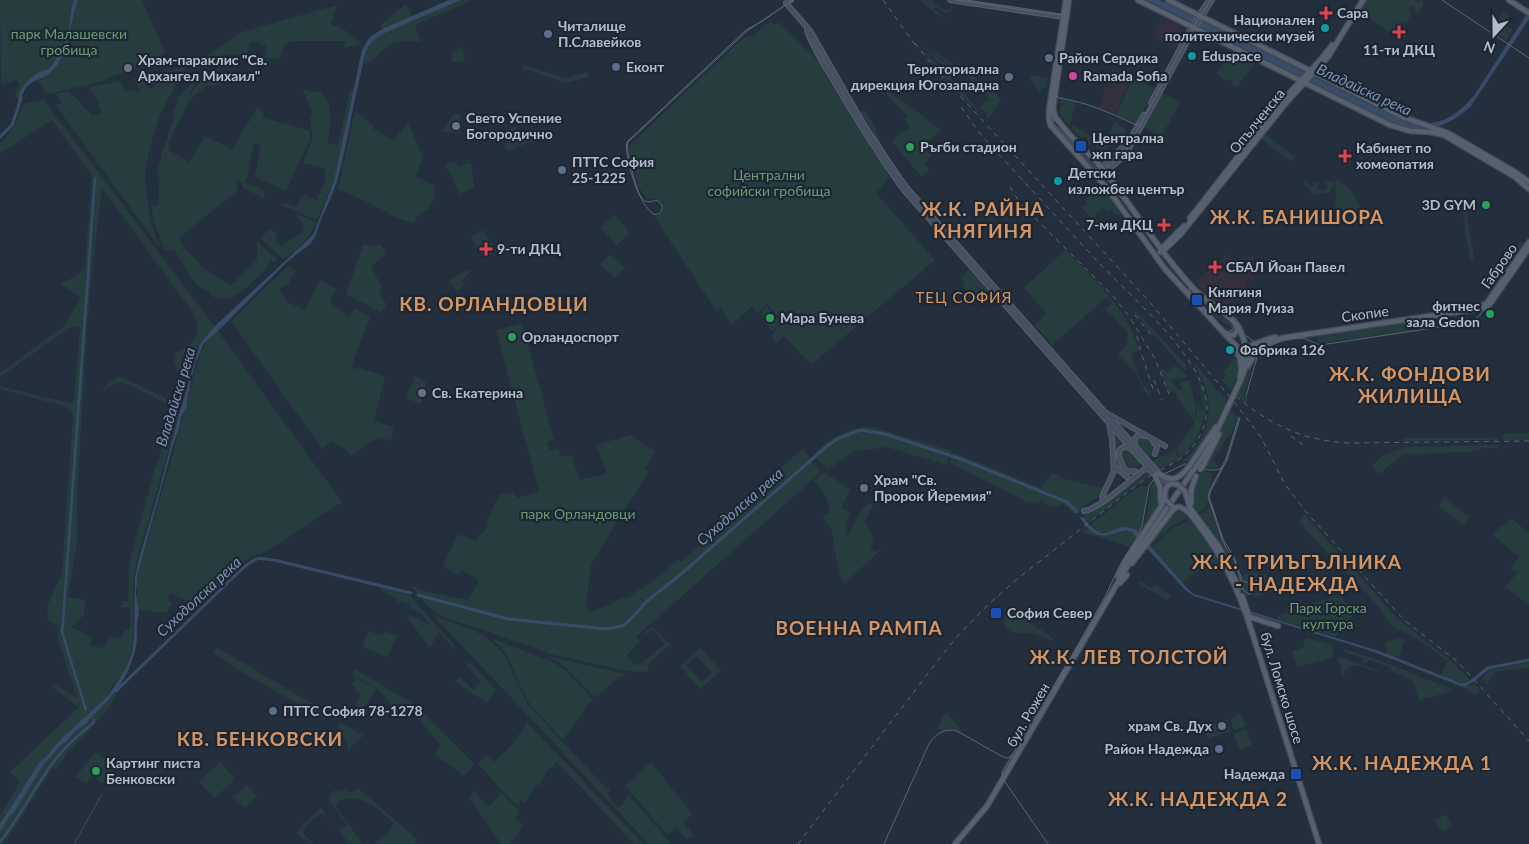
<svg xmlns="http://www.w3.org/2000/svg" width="1529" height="844" viewBox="0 0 1529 844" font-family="Lato,sans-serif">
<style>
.medical{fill:#32303f}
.green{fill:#263c3f;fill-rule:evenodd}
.water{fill:#394c67}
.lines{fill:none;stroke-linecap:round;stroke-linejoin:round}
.stream{stroke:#394c67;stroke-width:1}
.canal{stroke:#394c67;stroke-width:2.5}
.river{stroke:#394c67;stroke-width:3}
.secondary-casing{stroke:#565f6c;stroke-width:6}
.primary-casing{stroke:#414a57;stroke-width:7}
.secondary{stroke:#465061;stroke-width:4}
.primary{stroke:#56606e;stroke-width:4.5}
.tram{stroke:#5a6575;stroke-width:1}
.rail{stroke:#5a6575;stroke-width:1;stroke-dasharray:5 5;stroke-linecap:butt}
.primary-bridge-casing{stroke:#414a57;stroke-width:7;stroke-linecap:butt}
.primary-bridge{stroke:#56606e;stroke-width:4.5}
.health-dot{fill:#e0444e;stroke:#1d2633;stroke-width:2}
.culture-dot{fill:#0f9aa8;stroke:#1d2633;stroke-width:2}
.service-dot{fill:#5c6f8a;stroke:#1d2633;stroke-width:2}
.worship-dot{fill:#6b7280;stroke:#1d2633;stroke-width:2}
.hotel-dot{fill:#d1479c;stroke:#1d2633;stroke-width:2}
.transit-dot{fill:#1a4fb4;stroke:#1d2633;stroke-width:2}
.leisure-dot{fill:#2e9e5b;stroke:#1d2633;stroke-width:2}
.labels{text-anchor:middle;stroke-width:4.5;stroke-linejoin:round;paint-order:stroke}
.poi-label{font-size:14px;font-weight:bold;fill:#b4bcc9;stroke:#1d2633;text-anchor:start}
.park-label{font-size:14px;fill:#6b9a76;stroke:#1d2633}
.street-label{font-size:14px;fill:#b4bcc9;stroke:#1d2633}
.water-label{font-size:15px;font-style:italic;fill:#7c92b1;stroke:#1d2633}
.neighbourhood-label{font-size:15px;letter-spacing:1px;fill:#d59563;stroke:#1d2633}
.district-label{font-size:19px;font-weight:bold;letter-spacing:1px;fill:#d59563;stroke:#1d2633}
</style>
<rect width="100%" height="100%" fill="#242f3e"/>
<g class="medical">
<polygon points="1162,16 1188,30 1177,50 1152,37"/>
<polygon points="1113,67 1131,77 1115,114 1099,108"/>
<polygon points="1226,255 1235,265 1245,257 1253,256 1257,277 1252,282 1249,279 1245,281 1249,285 1225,307 1202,290 1196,281"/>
</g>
<g class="green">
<polygon points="0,0 142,0 164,50 164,54 129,72 106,78 104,81 47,94 36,79 37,74 21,91 18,98 15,97 19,85 18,80 1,85"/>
<path d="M461,0H472L415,25L421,41C412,42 401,40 393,43C381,47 376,63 363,64L370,44L377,37L396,28Z"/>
<polygon points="920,0 933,0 935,4 945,10 949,9 951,5 953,5 950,11 946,13 936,7 933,9 937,12 949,19 935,13"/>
<polygon points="1364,0 1415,0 1418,2 1421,0 1424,4 1418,14 1414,11 1415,8 1410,6 1408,10 1412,13 1406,23 1402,21 1400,24 1405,28 1403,32 1408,35 1406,37 1399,37 1404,28 1399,25 1392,34 1359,11 1358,10"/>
<polygon points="406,4 412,16 382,29 380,25"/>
<path d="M337,5L331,24L348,32L362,44L344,48L345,41H295L284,44L280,59L264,58L267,51L265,45L252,41L249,44L246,56C230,52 214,58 198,62L242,32Z"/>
<polygon points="1503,12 1509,16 1504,25 1513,30 1506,40 1492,30"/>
<polygon points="771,21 774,25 779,22 823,66 825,74 887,170 889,179 876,193 935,260 811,365 784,336 776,343 771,336 783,322 767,304 757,314 752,306 732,325 721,308 715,309 655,218 663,210 662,203 657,199 647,199 638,186 628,149 630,145 740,41 748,36 749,37 751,36 753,37 765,24 766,25"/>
<polygon points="463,47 465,61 452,62 451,52"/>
<path d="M924,47L949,66V65L927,47L964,71L965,70L981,82L989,91L991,89L1000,99L1001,100L988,119L985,112L980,107L989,99L970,78L957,69L950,76L954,85L962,94L964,93L981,114C967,102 931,67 925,51L944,71L945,70Z"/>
<polygon points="1232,50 1256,62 1236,88 1231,84 1233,81 1229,79 1227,81 1217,74"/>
<polygon points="523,65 566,78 588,72 589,74 588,77 566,83 522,68"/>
<polygon points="187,66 180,76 160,115 152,140 146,165 145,179 150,221 160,248 56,106 62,102 56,94 69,91 92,115 102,113 98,101 89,87 121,81 124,92 131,90 139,93 141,92 133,78 140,77 150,90 154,86 150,75"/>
<polygon points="1028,75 1048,78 1047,87 1041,89 1040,93"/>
<polygon points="242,76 243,78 227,81 223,84 206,86 194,96 188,105 192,92 202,78 203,80 215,77 218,78"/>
<polygon points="1133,77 1155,89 1136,125 1116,115"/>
<path d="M194,81H197C189,91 189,103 183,114C178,124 172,133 169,143L170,146L169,150L189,162L205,136L232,149L258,107H260L259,110L264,111L263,118L309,130L310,139L286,191L255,177L261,145L254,143L246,183L266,191L263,198L242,187V183L237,180L236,184L238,190L180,237V242L203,268L229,285L235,282L257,260V241L277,260L275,262L271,260C268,263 267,267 265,270C262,274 257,277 253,281C241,293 226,307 209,294L210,292C206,290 202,288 199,286C187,277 184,261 174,251L165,250L154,221L151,205H159V177L156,178L162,153L173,121L174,108L177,105L178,98Z"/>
<path d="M880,87C902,99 921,115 941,130L927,142L936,153L924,163L929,170L921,176L893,143C895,132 903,133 910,128L905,119L908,117Z"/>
<path d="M303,90L311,92L321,91V93L326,98C327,101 328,103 329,105C332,115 329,134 328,144L338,145L350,90L353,91L335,178L318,218L315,219L283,206L285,203L297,207L301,198L303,199L304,195L317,200C321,189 329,179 324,168L303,163L313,138L310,120L312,112Z"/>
<polygon points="1162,93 1180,103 1161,137 1143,127"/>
<path d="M43,99L215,327L203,340L194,361L135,568C130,599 139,637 127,666C123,674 116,681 110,688L116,696C100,723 74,742 56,769L53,767L4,844H0V816L20,782L10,772L79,707L52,687L56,685L77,698L58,639L59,626L47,620L48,604L62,574L73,416L71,411L64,406L0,389V386L69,403L74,401L80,327L69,328L0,377V373L63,327L81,298L60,284L76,276L85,269L92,175L52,120L0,154V142L4,141L17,120L22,107L24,104ZM102,188L194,314C202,338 193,342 175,354L174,363L181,380L176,403L119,376L103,388L105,390L114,384L122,382L174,407L157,464L154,471L130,561L128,601H122L121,608L130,607V630H126L120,639L109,636L104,648L90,646L92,637L71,627L83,616L86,600L68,597L77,541V495L87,326L91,279Z"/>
<polygon points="1061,100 1076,102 1069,126 1064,121 1064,118 1060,114"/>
<polygon points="865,110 872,121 888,159 861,114 861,111"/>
<polygon points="355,111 374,126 373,129 393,140 408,123 423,157 416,177 434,185 435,196 428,210 418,214 414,223 396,218 374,205 338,189"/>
<polygon points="455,113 460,114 462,128 459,134 441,131"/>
<polygon points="1115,121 1127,130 1122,140 1117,138 1111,148 1109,146 1107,147 1112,153 1105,156 1094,144 1090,146 1085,137 1080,137 1072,129 1072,124 1091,136 1094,134 1103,140 1103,142 1105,144"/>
<polygon points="512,127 539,138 508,151 505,146"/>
<polygon points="1264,133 1295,157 1292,161 1290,161 1261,139 1261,137"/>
<polygon points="456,162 458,166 471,163 474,185 474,188 459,194 451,175 444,165"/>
<path d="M1336,179C1352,188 1356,199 1365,215L1336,208L1335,205L1336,197L1335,181Z"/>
<polygon points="1306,181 1308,181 1309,186 1313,186 1313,182 1320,182 1318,189 1324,191 1326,191 1328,185 1323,181 1333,181 1334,186 1331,188 1330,193 1311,195 1311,191 1304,183"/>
<polygon points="1101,186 1120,211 1120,214 1118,216 1112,210 1108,212 1103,208 1096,214 1096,216 1093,220 1082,208 1087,203 1085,200 1091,194 1092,195"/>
<polygon points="1465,204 1474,258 1470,260 1462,208 1460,208 1459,205 1448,207"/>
<path d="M296,214L316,222C311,237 298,251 283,259L260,238L270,229L277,234L275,241L282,247L289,240L303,232L304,226Z"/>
<polygon points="615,215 630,233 616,246 601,227"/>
<polygon points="483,230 497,251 484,258 470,237"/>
<polygon points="1520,242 1526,245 1505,274 1501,270"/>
<polygon points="380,244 386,254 371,266 382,288 379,291 386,304 382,313 346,294 363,245 377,246"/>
<path d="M1065,250C1096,282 1126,306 1139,350L1131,353L1143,387H1146L1148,391L1150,390L1151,401L1150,397L1142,388L1136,373L1118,355L1127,345L1128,333L1106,309L1112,303L1107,297L1052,345L1034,325L1047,314L1024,288Z"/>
<polygon points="611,254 625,268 615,278 600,264"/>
<polygon points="288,266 296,271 288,284 279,289 287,302 305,310 320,280 337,289 330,302 349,317 355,308 370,317 351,368 362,369 385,376 374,421 394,427 391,441 379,437 372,441 351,456 345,448 332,442 322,449 231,321"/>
<polygon points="467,270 470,272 462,281 465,284 458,292 449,281"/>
<polygon points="970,270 991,294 980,305 963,286 965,283 961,278"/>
<polygon points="1201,300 1231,322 1233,326 1232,330 1228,331 1224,330 1217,322 1230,330 1231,327 1218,319"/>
<polygon points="766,306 781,323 772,332 760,314"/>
<polygon points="1136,311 1186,365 1187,372 1155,336 1154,336 1134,312"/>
<polygon points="1409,322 1410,331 1323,343 1318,342 1318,338 1320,335"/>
<path d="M522,323L554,440L547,442L549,450L558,448L561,457L572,455L579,480L607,474L596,445L631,435L644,445L655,451L645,469L649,471L591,564L586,603L589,612L610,605L611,603L623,597L626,599L654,580L678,560L681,562L779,477L775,472L803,449L813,463L819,469L820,473L636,637L640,641L626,656L636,665L643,662L665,644L652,629L643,637L644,633L652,626L670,645L647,665L650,671L638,672L624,670L554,655L469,625C438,618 429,610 411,585L421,590L468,600L478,583L476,578L462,570L458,575L443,566L458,534L475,541L489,525L486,522L499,495L513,492L515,495L518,498L539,491L496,330Z"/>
<polygon points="218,331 342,502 262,554 254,555 245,561 196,610 190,601 171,594 166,600 172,603 167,613 138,610 137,586 140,566 170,464 197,364 205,343"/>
<path d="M1231,345C1243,363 1240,372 1231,390L1221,380L1226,376L1222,372L1231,364L1232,359H1235V357H1233Z"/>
<path d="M1190,358L1227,401L1215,425L1190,462L1182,461C1206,443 1214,413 1205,386C1201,376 1195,367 1190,358Z"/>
<polygon points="1254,359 1244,395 1248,398 1246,404 1237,395"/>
<polygon points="1173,366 1180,369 1187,376 1185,378 1171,380 1179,390 1182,388 1180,384 1183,381 1189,380 1190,382 1196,407 1194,421 1177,398 1176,393 1173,391 1169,393 1159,368 1167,372"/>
<polygon points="415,376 426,382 421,404 406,398 411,384 413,384"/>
<path d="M1197,378C1215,402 1202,439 1181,457L1175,449L1180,445L1185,435L1193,427L1198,405H1199V411L1204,410L1203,400Z"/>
<polygon points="1230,410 1238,417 1231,434 1225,439 1221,450 1217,453 1213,459 1219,467 1211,468 1205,466 1210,457"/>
<path d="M864,427H872L886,431L952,451L946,465L887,447L852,452L829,469L820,463L813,455C828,440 843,430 864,427Z"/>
<polygon points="1110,427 1127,446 1123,446 1118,457 1121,468 1128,473 1125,475 1115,465"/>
<polygon points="1529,433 1529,440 1503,440 1503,434"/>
<polygon points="1138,436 1144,437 1155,443 1155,452 1148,458 1136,444 1136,438"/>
<polygon points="1491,436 1497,437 1498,440 1402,441 1402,439 1403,438 1491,438"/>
<polygon points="1498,445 1498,449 1497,448 1481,448 1481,450 1475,450 1472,452 1403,454 1379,474 1371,466 1385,454 1409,447"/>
<path d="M1124,449L1131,451L1141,463L1130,471L1126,470C1122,463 1116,455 1124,449Z"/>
<polygon points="1173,451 1175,451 1179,458 1158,470 1152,461"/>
<path d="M953,453C983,462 1011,477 1041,488L1052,473L1068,480L1105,488L1101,494L1074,514L1064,504L1051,508L1040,501L1039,504L1031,501L1030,503L949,463Z"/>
<path d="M1204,469C1221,479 1205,490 1208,503L1205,509L1197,513C1187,499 1194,480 1204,469Z"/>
<polygon points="1147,471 1151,474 1088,523 1083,517 1143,472"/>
<path d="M823,472C833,477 841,484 850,489L842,507L843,509L850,513L845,523L846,538L865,505L867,506L870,502L873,505L864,523L869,527L874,541L870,548L876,552L881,548L882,549L844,584L841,579L836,558L832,531L823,517L830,512L827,498L814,481Z"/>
<path d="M1156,480C1167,505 1154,516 1140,535L1146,519L1151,487Z"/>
<polygon points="1142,485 1143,487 1148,486 1143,518 1139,533 1133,529 1099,533 1090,526 1132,491"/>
<polygon points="1443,499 1446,499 1469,517 1463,525 1439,506"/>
<polygon points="1210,507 1222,540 1231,560 1199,515 1206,511"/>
<path d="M1179,512L1186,514L1189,517L1172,526L1150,545L1149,544C1157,533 1165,517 1179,512Z"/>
<path d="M1304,514L1398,619L1420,637L1449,659L1469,679C1463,688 1450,679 1441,675L1448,661L1417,639L1391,625L1375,602L1299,523Z"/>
<polygon points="1511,518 1529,533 1529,605 1507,588 1506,586 1517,573 1511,568 1519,557 1493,535 1501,525 1505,525"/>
<polygon points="1191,520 1205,536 1222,563 1220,564 1223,569 1208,567 1202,571 1196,571 1182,583 1152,548 1172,529"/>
<path d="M1087,528L1098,536L1108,535L1128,530L1137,536L1130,548C1115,541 1098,536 1081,532Z"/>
<polygon points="1250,573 1267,574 1272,591 1255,598 1254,595 1246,596 1241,576"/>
<polygon points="1140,581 1151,588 1155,584 1171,596 1169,599 1168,598 1167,600 1139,584"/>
<polygon points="380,587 410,595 420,608 456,647 454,649 438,632 430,648 407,617 408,614 429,625 430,624 420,613 410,608 411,605 401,601 400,604 396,601 397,600 380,589"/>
<polygon points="1336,596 1336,598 1341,597 1356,613 1340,627 1336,637 1277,619 1278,615"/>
<path d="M1008,614L1020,617L1049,635L1054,639L1052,641C1046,638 1040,636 1033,634C1022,632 1010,636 1004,625L1005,617Z"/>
<path d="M434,616L470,629L484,636L499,648L506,658L528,705L607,789L609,788L610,790L607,794L610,797L609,798L618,808C624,805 626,800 628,794L671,844H649Z"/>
<polygon points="368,631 383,636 385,631 397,636 387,657 363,647"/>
<polygon points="491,638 555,663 565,670 593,700 590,702 563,740 532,707 525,696 507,656 501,647"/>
<polygon points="1306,638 1332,645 1334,657 1297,667 1292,651 1305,647 1303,641"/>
<polygon points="1400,638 1405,640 1398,658 1387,654 1385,642"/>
<polygon points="218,648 328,713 325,719 238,670 213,653"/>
<path d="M701,648L721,671L700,689L680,666ZM697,656L712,673L702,682L686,665Z"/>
<path d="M1345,649L1381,661L1451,689L1446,693L1419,700C1413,678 1413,679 1392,672L1391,667L1370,660L1366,663L1362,662L1363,658L1345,652Z"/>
<path d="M547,656L620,673L630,677L620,676L595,698C580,682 567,665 547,656Z"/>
<polygon points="1338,657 1380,671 1377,672 1357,665 1344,670 1345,676 1343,677"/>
<polygon points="470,662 496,690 488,702 474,695 455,681 459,677 473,689 481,682 466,665"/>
<polygon points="1529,662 1529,667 1495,672 1487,685 1482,677 1489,670"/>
<polygon points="1404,665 1409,666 1461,686 1473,686 1475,684 1480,691 1474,695 1466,689"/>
<path d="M354,670H356L420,708L401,718L400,716L398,717L396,715L402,712L398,703L391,706C380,686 371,685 352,675Z"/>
<polygon points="356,678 376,688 362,711 355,705 361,695 354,691 356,687 352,685"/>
<polygon points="423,712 475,765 463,776 453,767 435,755 440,744 416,716"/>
<polygon points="947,713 962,731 961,732 950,729 940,731 938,728 944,714"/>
<polygon points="1241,714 1246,726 1234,730 1230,719"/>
<polygon points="1227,719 1231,731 1208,739 1203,728"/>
<polygon points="527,722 643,844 634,844 557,762 547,771 540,785 536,785 525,803 521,801 517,806 479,765 477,765 486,755 494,762 511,746"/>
<polygon points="341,723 364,735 348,750 348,745 338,727"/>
<polygon points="1246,729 1252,745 1239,750 1234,734"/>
<polygon points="96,752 115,767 102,783 93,775 86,783 75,777"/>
<polygon points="220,762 235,779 215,798 199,782"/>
<polygon points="651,762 692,814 683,822 693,835 687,840 676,827 667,834 625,786"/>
<polygon points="247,785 257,796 245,808 234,797"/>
<path d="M345,788L349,793L358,788L418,840L412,844H373C381,839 392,834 393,823C381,809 357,792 338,801L336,807L363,844H350L325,815L322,814C313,818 303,825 304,835L315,844H312L297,834L303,824L321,808L339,831L347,825L329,800L331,793L335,790L337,792L340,789L342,791Z"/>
<polygon points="474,791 488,807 502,793 519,811 515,818 523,826 511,844 501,844 469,797"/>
<polygon points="1445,814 1452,826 1442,832 1435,820"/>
</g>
<g class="water">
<path d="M74,0H78C69,22 71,50 54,69C42,83 27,76 21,99L18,100C20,85 34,72 49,69C58,59 66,42 69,28C71,19 70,9 74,0Z"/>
<path d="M449,0H461L385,33C380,36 374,39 370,44C364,53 363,66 360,77C351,112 347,147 337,181C331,201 320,218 315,237L310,244L287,262L217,332L204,343L195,364L187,400V406L181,417L179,429L173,445L138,573L136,592L139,615C135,624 138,636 136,646C129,679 113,697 88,720L87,723L75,731L67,741L61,745L43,765L13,814L10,815L0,832V824L39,763L47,756L59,741L109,695L126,668L132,653L134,639L135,577L140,555L159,491L180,411L199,347L203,340L214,327L313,235L334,181L362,50L369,38L382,29Z"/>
<path d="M1146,0H1160L1387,113C1424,130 1449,127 1475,94L1529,11V19L1471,106C1451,126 1423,136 1396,124Z"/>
<path d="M1083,517C1108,552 1112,517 1136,530L1188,589L1194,594L1382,652L1460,683H1466L1467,687L1461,686L1371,651L1194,596L1186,591L1132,532C1127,530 1125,530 1120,532C1097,538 1095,538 1080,518Z"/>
</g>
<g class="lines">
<polyline class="stream" points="74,844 102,794"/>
<g class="canal">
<polyline points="63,622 95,178"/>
<polyline points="63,624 62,632 86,710"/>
<path d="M0,842C22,814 37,782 59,755C69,743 81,733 93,723L94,720"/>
</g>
<g class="river">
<polyline points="0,137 12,125 18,108 21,97"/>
<polyline points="418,595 508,619 607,629 622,626 629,621 647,601 681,574 826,447 837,439 860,430 885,434 958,458 1067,502 1077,512"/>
<polyline points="1464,685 1472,681 1488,668 1529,660"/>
<path d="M116,691L243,568C258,556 259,557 278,561L411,593"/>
</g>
<g class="secondary-casing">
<g id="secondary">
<polyline points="791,0 786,3 811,32 864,125 888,161 906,187 1157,471"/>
<polyline points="950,0 1064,17"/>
<path d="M807,30C813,49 826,67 836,85C857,120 878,155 903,189L1153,473"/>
<polyline points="1151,103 1193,25 1209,0"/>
<polyline points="1095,175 1100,169 1129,141 1144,115"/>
<polyline points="1098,178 1121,159 1127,152 1193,31 1212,0"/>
<polyline points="1108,414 1165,446"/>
<polyline points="1153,441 1157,447 1155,454"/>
<polyline points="1135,444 1134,439 1137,436 1141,435 1145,436"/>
<path d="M1131,449C1126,446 1123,446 1119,451V457L1124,469L1128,472L1135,471"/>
<polyline points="1114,466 1127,477"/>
<polyline points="1161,477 1165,481 1171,484"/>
<polyline points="1102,497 1114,471 1112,439 1109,423"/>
<path d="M1084,511C1097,510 1131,480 1143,470L1147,469L1150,470"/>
</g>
</g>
<g class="primary-casing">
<g id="primary">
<polyline points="1066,0 1049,110 1049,120 1051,126 1107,188 1165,269 1238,348 1245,353 1251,354 1271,342 1282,338 1484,308 1490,304 1529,248"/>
<path d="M1069,0L1053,108L1055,116C1068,137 1090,153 1106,173C1136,212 1161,254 1195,290C1208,304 1233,314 1240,330C1251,354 1248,365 1237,388"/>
<polyline points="1138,0 1390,125 1410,131 1430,132 1444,135 1515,177 1529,189"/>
<polyline points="1168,0 1403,117 1448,133 1515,172 1529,182"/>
<polyline points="1509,0 1529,13"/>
<path d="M1190,218C1222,178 1253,136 1286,97C1301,79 1319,64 1332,45"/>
<polyline points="1161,251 1162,248 1184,226"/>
<polyline points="1160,252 1164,250 1180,235 1286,103 1328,57 1363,0"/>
<polyline points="1441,312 1481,306 1487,303 1529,242"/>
<polyline points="1227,335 1234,335 1237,330 1237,326"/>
<polyline points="1236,349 1240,358 1241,365"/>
<polyline points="1248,366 1256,352"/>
<path d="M1240,377C1242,369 1242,359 1245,352C1250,343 1267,340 1275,337"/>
<polyline points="1193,461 1216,427"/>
<polyline points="1199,463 1211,443 1227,409"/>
<polyline points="1204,464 1219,434"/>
<path d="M1163,476C1174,483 1181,476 1188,468"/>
<polyline points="1157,480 1160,486 1161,503"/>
<polyline points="1185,491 1190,508 1219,547 1239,588"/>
<path d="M1165,497C1164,487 1169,481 1178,485"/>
<polyline points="1191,503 1191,490 1196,476"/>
<path d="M1180,507C1188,510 1192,516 1197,523C1222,554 1239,591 1251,629L1319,844"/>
<polyline points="1132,563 1172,511 1177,507"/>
<polyline points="1118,577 1125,562 1162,505 1164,496"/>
<polyline points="1120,583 1127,575"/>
<polyline points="1242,596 1250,619"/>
<polyline points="1250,617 1278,626"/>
<polyline points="955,844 987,806 1131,560 1195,468"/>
</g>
</g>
<use href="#secondary" class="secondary"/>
<use href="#primary" class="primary"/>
<g class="tram">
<path d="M792,0L764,20L746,30L627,142C624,151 634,185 639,194C642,201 647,209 653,214C659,216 663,211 662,205L657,200C653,201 649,203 645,201C636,196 630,160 627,149L628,142L747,31L793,0"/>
<polyline points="956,0 1058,15 1063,14 1066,9"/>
<polyline points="1067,0 1052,97 1051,112 1054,124 1095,168 1101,171 1106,169 1127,149 1198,19 1211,0"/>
<polyline points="1442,0 1529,58"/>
<path d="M1054,93L1059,98C1086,102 1111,113 1136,125H1140"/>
<polyline points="1188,289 1223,330 1228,332 1232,330 1234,326 1231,321 1204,302 1189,288"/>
<polyline points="1247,336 1255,343"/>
<path d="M1256,356C1267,345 1286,337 1302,338C1308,339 1315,344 1321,345L1472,322L1480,315L1529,244"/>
<polyline points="1246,396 1258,354"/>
<polyline points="1239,417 1226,459 1210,490 1208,497 1222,539 1227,550 1234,560 1244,591 1249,594 1254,591 1254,586 1252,583 1245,582 1242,580 1234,557 1223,539 1209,497 1210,492 1227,460 1240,418"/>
<path d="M1162,475L1185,464C1198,465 1213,476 1224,466"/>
<path d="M884,844L929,744C936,733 945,728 957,731L1003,757L1008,758L1013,755"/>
<polyline points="1048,844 1003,779 1002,772 1074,652 1105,597 1119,567 1137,538 1142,526 1149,486 1154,479"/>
</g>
<g class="rail">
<polyline points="883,0 918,49"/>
<polyline points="915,43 937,71 1147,299 1234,402 1261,437 1284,483 1307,513 1405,621 1458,662 1529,741"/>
<path d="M961,107C968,116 974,126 981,135C996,152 1012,168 1027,185C1051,211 1075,237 1099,263C1131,297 1196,351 1206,398C1210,418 1201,442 1184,455C1177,462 1167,466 1159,471"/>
<polyline points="1010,187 1020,203 1112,295 1129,316 1155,359 1169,394"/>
<polyline points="1135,315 1153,337"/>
<polyline points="1137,336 1141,352 1153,389"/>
<polyline points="1154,380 1162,400"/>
<path d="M1236,396C1269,425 1307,442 1351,443L1529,441"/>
<polyline points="1291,436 1307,448"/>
<polyline points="798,844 939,659 961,632 989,604 1017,579 1133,488 1151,475"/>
</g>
<g class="primary-bridge-casing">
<g id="primary-bridge">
<polyline points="1227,409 1237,388"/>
<polyline points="1189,467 1193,461"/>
<polyline points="1195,468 1199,463"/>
<polyline points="1200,470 1204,464"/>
<polyline points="1158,473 1163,476"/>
<polyline points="1155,475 1157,480"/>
<polyline points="1178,485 1185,491"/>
<polyline points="1167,501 1172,506"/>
</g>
</g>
<use href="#primary-bridge" class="primary-bridge"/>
</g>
<g class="health-dot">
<path d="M1323.5 5.5h5v5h5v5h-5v5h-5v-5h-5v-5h5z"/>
<path d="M1396.5 24.5h5v5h5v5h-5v5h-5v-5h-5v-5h5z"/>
<path d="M1342.5 148.5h5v5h5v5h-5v5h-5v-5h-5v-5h5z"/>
<path d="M1161.5 217.5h5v5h5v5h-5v5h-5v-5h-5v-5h5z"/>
<path d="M483.5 241.5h5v5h5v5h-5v5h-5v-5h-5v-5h5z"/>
<path d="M1212.5 259.5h5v5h5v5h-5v5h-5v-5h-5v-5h5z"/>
</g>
<g class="culture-dot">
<circle cx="1325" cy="28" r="5"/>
<circle cx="1192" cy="56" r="5"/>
<circle cx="1058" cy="181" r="5"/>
<circle cx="1230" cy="350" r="5"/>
</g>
<g class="service-dot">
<circle cx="548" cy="34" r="5"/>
<circle cx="1049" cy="58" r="5"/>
<circle cx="616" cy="67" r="5"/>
<circle cx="1009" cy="77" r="5"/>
<circle cx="562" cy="170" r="5"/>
<circle cx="273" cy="711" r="5"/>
<circle cx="1219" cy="749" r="5"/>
</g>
<g class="worship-dot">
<circle cx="128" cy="68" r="5"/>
<circle cx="456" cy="126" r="5"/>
<circle cx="422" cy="393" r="5"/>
<circle cx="864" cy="488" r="5"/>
<circle cx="1222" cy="726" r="5"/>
</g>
<circle class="hotel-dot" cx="1073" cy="76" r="5"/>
<g class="transit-dot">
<rect x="1075" y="140" width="12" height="12" rx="2.5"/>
<rect x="1191" y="294" width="12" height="12" rx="2.5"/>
<rect x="990" y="607" width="12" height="12" rx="2.5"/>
<rect x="1290" y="768" width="12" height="12" rx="2.5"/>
</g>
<g class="leisure-dot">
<circle cx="910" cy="147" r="5"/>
<circle cx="1486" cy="205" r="5"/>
<circle cx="1490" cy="314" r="5"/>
<circle cx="770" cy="318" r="5"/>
<circle cx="512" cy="337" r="5"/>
<circle cx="96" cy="771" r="5"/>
</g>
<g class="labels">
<g class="poi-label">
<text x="1337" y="18">Сара</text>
<text x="1315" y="25" text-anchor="end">Национален<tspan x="1315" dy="16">политехнически музей</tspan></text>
<text x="558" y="31">Читалище<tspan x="558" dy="16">П.Славейков</tspan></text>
<text x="1399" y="55" text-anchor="middle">11-ти ДКЦ</text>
<text x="1202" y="61">Eduspace</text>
<text x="1059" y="63">Район Сердика</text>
<text x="138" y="65">Храм-параклис "Св.<tspan x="138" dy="16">Архангел Михаил"</tspan></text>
<text x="626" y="72">Еконт</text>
<text x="999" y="74" text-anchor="end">Териториална<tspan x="999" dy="16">дирекция Югозападна</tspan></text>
<text x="1083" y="81">Ramada Sofia</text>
<text x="466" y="123">Свето Успение<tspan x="466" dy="16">Богородично</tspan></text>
<text x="1092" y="143">Централна<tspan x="1092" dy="16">жп гара</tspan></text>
<text x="920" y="152">Ръгби стадион</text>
<text x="1356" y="153">Кабинет по<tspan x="1356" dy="16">хомеопатия</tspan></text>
<text x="572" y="167">ПТТС София<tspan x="572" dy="16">25-1225</tspan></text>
<text x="1068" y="178">Детски<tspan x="1068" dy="16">изложбен център</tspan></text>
<text x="1476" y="210" text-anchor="end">3D GYM</text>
<text x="1153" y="230" text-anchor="end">7-ми ДКЦ</text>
<text x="497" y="254">9-ти ДКЦ</text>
<text x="1226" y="272">СБАЛ Йоан Павел</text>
<text x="1208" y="297">Княгиня<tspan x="1208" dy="16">Мария Луиза</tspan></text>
<text x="1480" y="311" text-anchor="end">фитнес<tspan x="1480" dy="16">зала Gedon</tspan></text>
<text x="780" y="323">Мара Бунева</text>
<text x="522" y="342">Орландоспорт</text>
<text x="1240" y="355">Фабрика 126</text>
<text x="432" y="398">Св. Екатерина</text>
<text x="874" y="485">Храм "Св.<tspan x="874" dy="16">Пророк Йеремия"</tspan></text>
<text x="1007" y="618">София Север</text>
<text x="283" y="716">ПТТС София 78-1278</text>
<text x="1212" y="731" text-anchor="end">храм Св. Дух</text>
<text x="1209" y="754" text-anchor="end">Район Надежда</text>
<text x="106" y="768">Картинг писта<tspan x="106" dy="16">Бенковски</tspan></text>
<text x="1285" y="779" text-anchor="end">Надежда</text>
</g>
<g class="park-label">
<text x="69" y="39">парк Малашевски<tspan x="69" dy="16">гробища</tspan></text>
<text x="769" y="180">Централни<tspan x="769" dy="16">софийски гробища</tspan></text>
<text x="578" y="519">парк Орландовци</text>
<text x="1328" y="613">Парк Горска<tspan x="1328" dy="16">култура</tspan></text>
</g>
<g class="street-label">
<text transform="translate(1257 121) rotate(-51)" y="5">Опълченска</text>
<text transform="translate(1499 266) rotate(-55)" y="5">Габрово</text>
<text transform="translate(1365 314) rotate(-8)" y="5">Скопие</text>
<text transform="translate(1282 688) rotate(73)" y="5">бул. Ломско шосе</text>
<text transform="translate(1028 715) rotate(-60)" y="5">бул. Рожен</text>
</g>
<g class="water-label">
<text transform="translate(1364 90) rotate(25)" y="5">Владайска река</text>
<text transform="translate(176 397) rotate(-73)" y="5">Владайска река</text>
<text transform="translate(740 507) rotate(-41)" y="5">Суходолска река</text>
<text transform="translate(199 597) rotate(-43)" y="5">Суходолска река</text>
</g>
<g class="neighbourhood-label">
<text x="964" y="303">ТЕЦ СОФИЯ</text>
</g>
<g class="district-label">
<text x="983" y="216">Ж.К. РАЙНА<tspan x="983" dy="22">КНЯГИНЯ</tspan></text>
<text x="1297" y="224">Ж.К. БАНИШОРА</text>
<text x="494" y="311">КВ. ОРЛАНДОВЦИ</text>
<text x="1410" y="381">Ж.К. ФОНДОВИ<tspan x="1410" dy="22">ЖИЛИЩА</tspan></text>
<text x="1297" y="569">Ж.К. ТРИЪГЪЛНИКА<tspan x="1297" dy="22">- НАДЕЖДА</tspan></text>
<text x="859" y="635">ВОЕННА РАМПА</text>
<text x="1129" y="664">Ж.К. ЛЕВ ТОЛСТОЙ</text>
<text x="260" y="746">КВ. БЕНКОВСКИ</text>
<text x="1402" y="770">Ж.К. НАДЕЖДА 1</text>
<text x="1198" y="806">Ж.К. НАДЕЖДА 2</text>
</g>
</g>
<g transform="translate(1494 35) rotate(201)" stroke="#1d2633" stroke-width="4" paint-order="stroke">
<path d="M0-4L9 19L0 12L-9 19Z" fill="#b4bcc9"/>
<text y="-8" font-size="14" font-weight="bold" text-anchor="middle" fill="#b4bcc9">N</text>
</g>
</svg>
